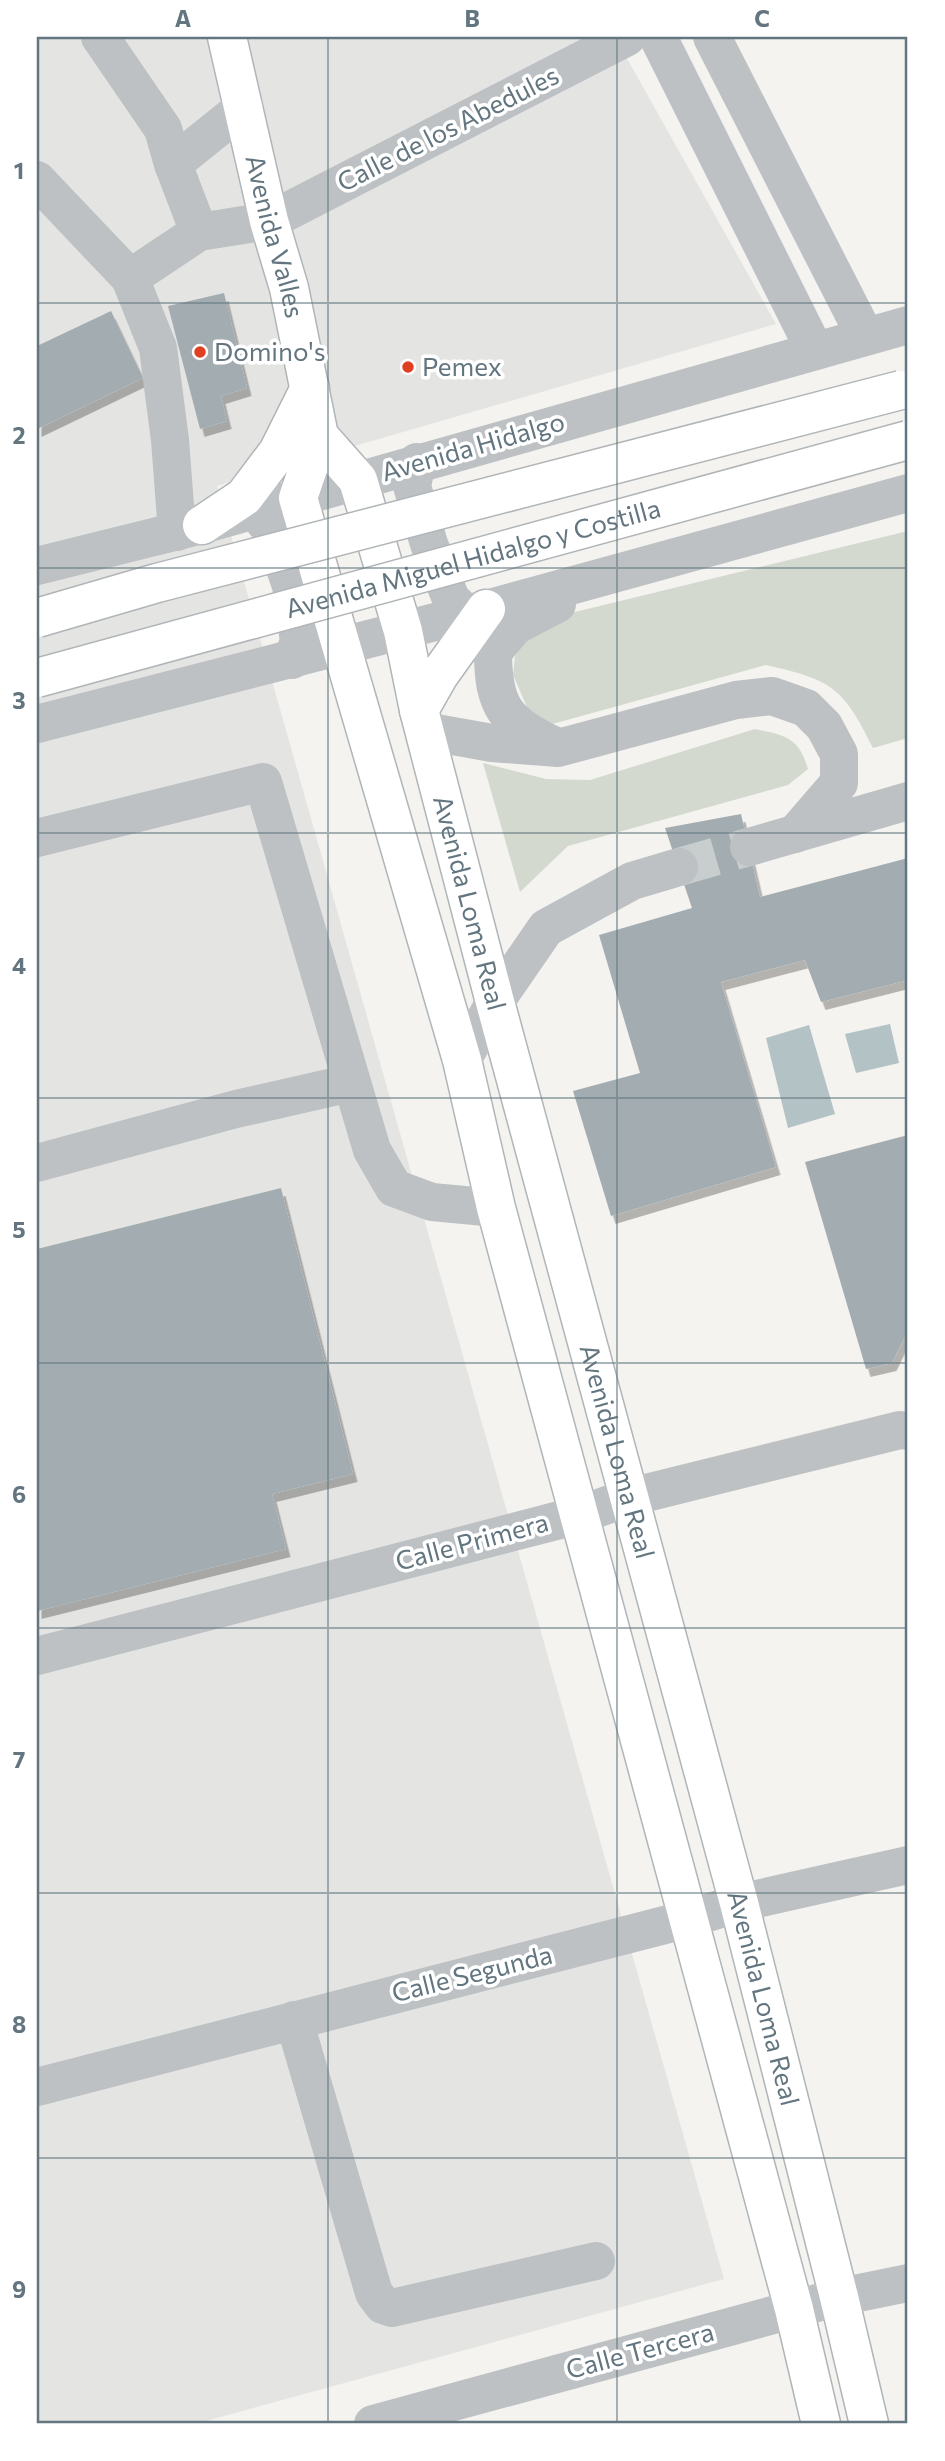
<svg xmlns="http://www.w3.org/2000/svg" width="945" height="2461" viewBox="0 0 945 2461" font-family="Commissioner,sans-serif">
<style>
.built{fill:#e4e5e3}
.green{fill:#d3d9cf}
.water{fill:#b3c2c4}
.building{fill:#a3adb1;filter:url(#shadow)}
.lines{fill:none;stroke-linecap:round;stroke-linejoin:round}
.minor-tunnel{stroke:#c8cece;stroke-width:38;stroke-dasharray:38 19;stroke-linecap:butt}
.major-casing{stroke:#b0b5b8;stroke-width:41}
.minor{stroke:#bdc1c4;stroke-width:38}
.major{stroke:#fff;stroke-width:38}
.major-bridge-casing{stroke:#b0b5b8;stroke-width:41;stroke-linecap:butt}
.major-bridge{stroke:#fff;stroke-width:38}
.grid{fill:none;stroke:#637680;stroke-width:2;stroke-opacity:0.55}
.poi-dot{fill:#e13f22;stroke:#fff;stroke-width:2.5}
.labels{text-anchor:middle;stroke-width:7;stroke-linejoin:round;paint-order:stroke}
.street-label{font-size:26px;fill:#637680;stroke:#fff}
.poi-label{font-size:26px;fill:#637680;stroke:#fff;text-anchor:start}
.neatline{fill:none;stroke:#637680;stroke-width:2.5}
.grid-label{font-size:23px;text-anchor:middle;font-weight:bold;fill:#637680}
</style>
<defs>
<filter id="shadow"><feDropShadow dx="4.5" dy="8" stdDeviation="0" flood-color="#0004"/></filter>
</defs>
<rect width="100%" height="100%" fill="#f4f3ef"/>
<polygon class="built" points="37,37 615,37 776,324 217,486 724,2279 195,2424 37,2424"/>
<g class="green">
<path d="M908,531V738L873,748C843,687 832,680 766,665L549,725L527,707L513,675L515,656L538,621Z"/>
<path d="M755,729C785,735 799,737 808,769L788,785L568,846L520,892L483,763L546,779L590,780Z"/>
</g>
<g class="water">
<polygon points="890,1024 899,1063 856,1073 845,1034"/>
<polygon points="809,1025 835,1114 788,1128 766,1038"/>
</g>
<g class="building">
<polygon points="224,293 247,388 221,396 227,421 200,429 168,306"/>
<polygon points="111,311 143,378 37,429 37,346"/>
<polygon points="741,814 760,897 908,858 908,980 821,1002 805,960 721,982 776,1167 611,1216 573,1091 640,1073 599,935 692,908 665,828"/>
<polygon points="908,1135 908,1330 892,1363 866,1369 805,1162"/>
<polygon points="281,1188 353,1474 272,1494 286,1549 37,1611 37,1249"/>
</g>
<g class="lines">
<polyline class="minor-tunnel" points="679,867 749,847"/>
<g class="major-casing">
<g id="major">
<path id="s1" d="M227,37L269,221L289,288L319,436L358,480L403,631L419,710L495,1002L739,1903L839,2297L869,2424"/>
<polyline points="319,436 298,498 462,1060 496,1208 794,2309 821,2424"/>
<polyline points="202,525 244,497 278,452 310,388"/>
<polyline points="419,710 439,675 486,609"/>
</g>
</g>
<g class="minor">
<polyline points="100,37 163,129 173,164"/>
<polyline points="658,37 815,351"/>
<polyline points="712,37 865,336"/>
<polyline points="37,180 130,278"/>
<polyline points="199,232 269,221 627,37"/>
<polyline points="417,462 412,486 429,544 451,599 466,614"/>
<polyline points="265,523 271,527 291,586 299,641 292,660"/>
<polyline points="177,532 170,440 158,348 130,278 199,232 173,164 244,107"/>
<polyline points="37,566 202,525 908,325"/>
<polyline points="37,724 486,609 908,493"/>
<polyline points="425,731 492,743 558,748 736,700 772,696 806,708 824,726 839,754 839,783 795,834"/>
<path d="M553,745C505,722 493,706 493,652L515,626L557,604"/>
<polyline points="37,838 263,782 372,1150 394,1188 432,1202 496,1208"/>
<polyline points="749,847 908,801"/>
<polyline points="462,1060 495,1002 546,928 632,881 679,867"/>
<polyline points="37,1163 236,1109 351,1083"/>
<polyline points="37,1656 579,1515 630,1497 900,1430 908,1431"/>
<polyline points="294,2020 374,2293 383,2305 392,2308 596,2261"/>
<polyline points="37,2087 688,1919 739,1903 908,1865"/>
<polyline points="373,2424 839,2297 908,2283"/>
</g>
<use href="#major" class="major"/>
<g class="major-bridge-casing">
<g id="major-bridge">
<polyline points="37,618 157,583 901,390"/>
<path id="s2" d="M37,678L908,440"/>
</g>
</g>
<use href="#major-bridge" class="major-bridge"/>
</g>
<path class="grid" d="M328,37V2424M617,37V2424M37,303H908M37,568H908M37,833H908M37,1098H908M37,1363H908M37,1628H908M37,1893H908M37,2158H908"/>
<g class="poi-dot">
<circle cx="200" cy="352" r="7"/>
<circle cx="408" cy="367" r="7"/>
</g>
<g class="labels">
<g class="street-label">
<text transform="translate(448 129) rotate(-27)" y="9">Calle de los Abedules</text>
<text dy="9" stroke="none"><textPath href="#s1" startOffset="205">Avenida Valles</textPath></text>
<text transform="translate(473 447) rotate(-16)" y="9">Avenida Hidalgo</text>
<text dy="9" stroke="none"><textPath href="#s2" startOffset="452">Avenida Miguel Hidalgo y Costilla</textPath></text>
<text dy="9" stroke="none"><textPath href="#s1" startOffset="906">Avenida Loma Real</textPath></text>
<text dy="9" stroke="none"><textPath href="#s1" startOffset="1474">Avenida Loma Real</textPath></text>
<text transform="translate(472 1542) rotate(-15)" y="9">Calle Primera</text>
<text transform="translate(472 1974) rotate(-14)" y="9">Calle Segunda</text>
<text dy="9" stroke="none"><textPath href="#s1" startOffset="2040">Avenida Loma Real</textPath></text>
<text transform="translate(640 2351) rotate(-15)" y="9">Calle Tercera</text>
</g>
<g class="poi-label">
<text x="214" y="361">Domino's</text>
<text x="422" y="376">Pemex</text>
</g>
</g>
<rect width="945" height="2461" fill="none" stroke="#ffffff" stroke-width="77"/>
<rect x="38" y="38" width="868" height="2384" class="neatline"/>
<g class="grid-label">
<text x="183" y="27">A</text>
<text x="472" y="27">B</text>
<text x="762" y="27">C</text>
<text x="19" y="179">1</text>
<text x="19" y="444">2</text>
<text x="19" y="709">3</text>
<text x="19" y="974">4</text>
<text x="19" y="1238">5</text>
<text x="19" y="1503">6</text>
<text x="19" y="1768">7</text>
<text x="19" y="2033">8</text>
<text x="19" y="2298">9</text>
</g>
</svg>
